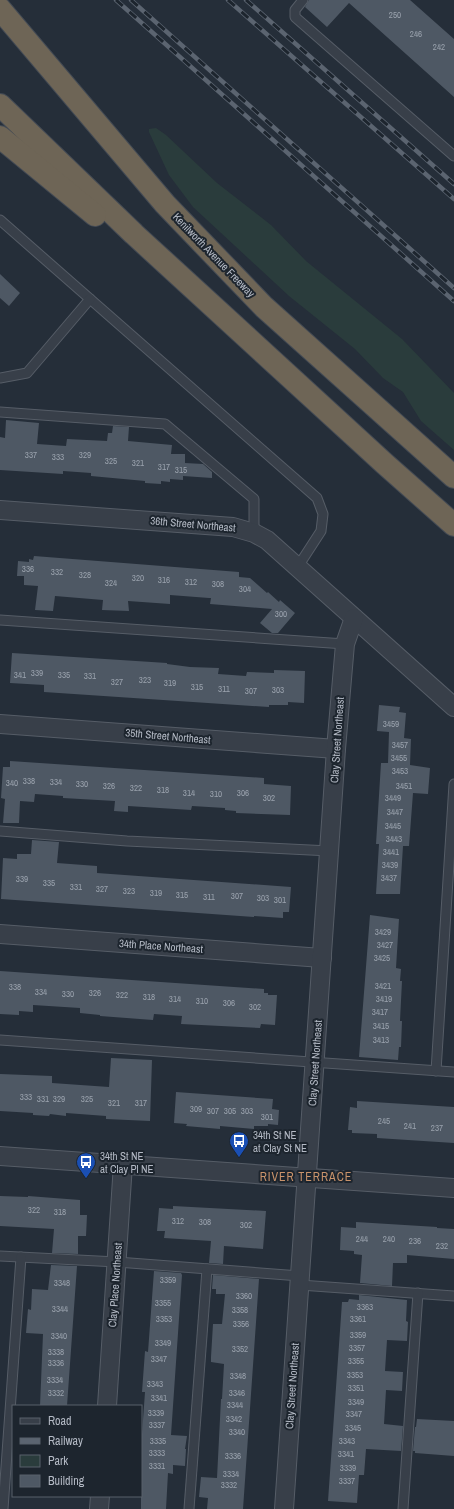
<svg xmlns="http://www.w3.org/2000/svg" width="454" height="1509" viewBox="0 0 454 1509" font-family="'Archivo Narrow',sans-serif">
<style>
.green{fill:#2a3c3c}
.building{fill:#4e5864}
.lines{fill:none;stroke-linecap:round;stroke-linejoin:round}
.service-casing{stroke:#565d67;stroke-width:11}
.minor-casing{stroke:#565d67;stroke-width:20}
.motorway-casing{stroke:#434a54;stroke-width:24}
.service{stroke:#383f49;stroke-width:9}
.minor{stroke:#383f49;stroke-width:18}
.motorway{stroke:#6e6556;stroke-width:22}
.rail-casing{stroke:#5b6470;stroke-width:4.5}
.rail{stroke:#1d252e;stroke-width:3;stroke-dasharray:9;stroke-linecap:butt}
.labels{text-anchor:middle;stroke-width:4;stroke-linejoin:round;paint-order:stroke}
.number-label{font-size:9px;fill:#9aa2ad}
.street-label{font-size:11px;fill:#b4bac5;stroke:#1d252e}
.poi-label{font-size:11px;fill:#b4bac5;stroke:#1d252e;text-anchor:start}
.neighbourhood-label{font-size:12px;letter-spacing:1px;fill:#c9936b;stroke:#1d252e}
</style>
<rect width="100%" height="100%" fill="#252e39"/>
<polygon class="green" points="156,128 166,135 217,183 271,225 306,261 402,339 454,393 454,450 421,421 403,392 383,378 355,349 289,296 193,207 169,175 149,132 149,129"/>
<g class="building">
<polygon points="309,0 410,0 454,39 454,97 349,3 327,27 305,7"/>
<polygon points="0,274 20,293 9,306 0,298"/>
<polygon points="6,420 39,423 37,444 66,446 67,439 107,441 108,433 112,433 113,426 129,427 128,441 172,445 171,454 185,454 185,463 203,464 212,472 212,478 183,476 183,480 170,479 170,482 161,481 161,484 145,483 145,481 91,476 91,473 63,471 63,474 0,470 0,437 5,438"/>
<polygon points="34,556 239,572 239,577 250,578 267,593 268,592 279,602 280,600 295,613 278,633 272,633 260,623 272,609 210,604 211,598 209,598 170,595 170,604 128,601 129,611 102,610 103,600 55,596 53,611 35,610 38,586 24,585 24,576 17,576 18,561 29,562 29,559 33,560"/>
<polygon points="12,653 167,663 167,664 190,667 219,668 218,674 246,676 247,672 274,673 274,670 305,671 304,703 288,702 288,705 269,705 269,707 44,692 44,685 10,683"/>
<polygon points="379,705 400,707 399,712 406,713 404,738 411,739 410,765 430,768 428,794 413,793 409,846 403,846 400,894 376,894 379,844 376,844 381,763 388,763 389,732 377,731"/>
<polygon points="10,761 264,778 264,784 291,786 290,815 236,813 236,811 225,810 225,808 192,806 191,810 128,806 128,812 114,811 115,801 63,798 63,796 35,794 34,802 20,801 19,823 3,823 5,799 1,798 3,767 10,767"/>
<polygon points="32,840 59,842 57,863 97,866 97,873 291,887 289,912 283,912 283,918 254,916 254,917 1,899 3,858 17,859 17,854 31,854"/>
<polygon points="370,915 399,919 396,968 401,969 400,981 402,981 400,1021 402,1021 401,1047 399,1047 398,1060 359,1057"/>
<polygon points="0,971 264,989 264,993 268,993 268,995 277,995 275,1025 261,1024 260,1028 181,1024 182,1016 154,1014 153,1020 100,1016 100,1015 80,1013 80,1008 33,1005 33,1012 19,1011 19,1015 0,1014"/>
<polygon points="111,1058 152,1060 150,1121 106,1119 106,1116 66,1113 66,1116 50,1114 49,1116 33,1115 33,1113 0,1111 0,1074 52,1076 52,1083 109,1087"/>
<polygon points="176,1092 273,1099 272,1109 279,1110 278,1125 268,1124 268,1126 254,1126 254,1129 220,1126 220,1129 186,1126 187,1124 174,1123"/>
<polygon points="357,1101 454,1107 454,1143 377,1138 377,1134 352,1133 352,1130 348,1130 350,1107 357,1108"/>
<polygon points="0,1196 28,1197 28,1196 80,1200 80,1215 87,1215 86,1236 78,1236 78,1254 52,1253 54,1229 0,1226"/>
<polygon points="173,1206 266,1211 263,1249 224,1246 223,1264 209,1263 211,1241 164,1238 165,1231 157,1231 159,1208 173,1209"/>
<polygon points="356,1222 437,1227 437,1228 454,1229 454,1259 407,1255 407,1263 393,1263 392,1286 360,1283 362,1255 354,1254 354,1251 340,1250 341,1227 356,1228"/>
<polygon points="51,1265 77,1266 67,1406 40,1406 43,1334 26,1333 28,1309 31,1310 32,1289 48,1290"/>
<polygon points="154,1271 181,1273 182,1275 171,1435 187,1436 185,1449 186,1449 185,1466 173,1465 173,1474 168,1473 166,1509 141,1509 141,1448 145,1392 142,1392 145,1351 148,1352"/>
<polygon points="213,1275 259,1279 243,1509 207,1509 208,1498 199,1497 201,1477 217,1478 221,1399 222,1399 224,1364 211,1362 211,1357 213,1324 222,1324 225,1294 216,1294 216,1289 212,1289"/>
<polygon points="359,1295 407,1300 406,1321 408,1322 407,1341 387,1340 385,1371 403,1372 402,1391 386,1390 384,1424 403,1426 401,1451 366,1449 364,1475 359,1475 357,1503 328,1501 342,1302 348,1302 349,1299 359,1300"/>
<polygon points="417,1419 454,1421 454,1456 415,1453 415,1451 413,1451 415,1427 416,1427"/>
</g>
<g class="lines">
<g class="service-casing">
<g id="service">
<polyline points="303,0 295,10 295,17 454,156"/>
<polyline points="0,220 317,498 323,514 321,531 297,568"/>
<polyline points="0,378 27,373 90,299"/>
<polyline points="0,412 165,424 254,499 254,533"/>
<polyline points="0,620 345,644"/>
<polyline points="0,831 127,841 330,851"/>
<polyline points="0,1040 454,1072"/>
<polyline points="436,1071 454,784"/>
<polyline points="0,1256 117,1262 300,1276"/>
<polyline points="300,1285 454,1296"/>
<polyline points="3,1509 21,1257"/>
<polyline points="189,1509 207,1269"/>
<polyline points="403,1509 418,1293"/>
</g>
</g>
<g class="minor-casing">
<g id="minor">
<polyline points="0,510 233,527 254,533 267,540 454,707"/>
<polyline points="0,724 336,749"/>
<polyline points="0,934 322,958"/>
<polyline points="0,1156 454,1188"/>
<polyline points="107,1406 123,1164"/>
<polyline points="99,1509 100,1496"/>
<polyline points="284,1509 336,749 345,644 354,618"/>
</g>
</g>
<g class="motorway-casing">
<g id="motorway">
<polyline points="0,9 165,204 264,307 454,477"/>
<polyline points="0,105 134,234 385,464 454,525"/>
<polyline points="0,137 95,215"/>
</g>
</g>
<use href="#service" class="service"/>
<use href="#minor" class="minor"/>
<use href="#motorway" class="motorway"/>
<g class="rail-casing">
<g id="rail">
<polyline points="116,0 454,301"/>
<polyline points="131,0 454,288"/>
<polyline points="228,0 454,199"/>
<polyline points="246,0 454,184"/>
</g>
</g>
<use href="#rail" class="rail"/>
</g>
<defs>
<g id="bus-pin" transform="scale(1)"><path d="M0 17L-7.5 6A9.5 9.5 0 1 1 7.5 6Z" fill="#1a4fb4" stroke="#1d252e"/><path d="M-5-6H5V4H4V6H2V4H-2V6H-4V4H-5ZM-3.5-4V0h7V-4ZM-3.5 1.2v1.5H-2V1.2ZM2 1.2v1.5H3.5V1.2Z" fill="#fff"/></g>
</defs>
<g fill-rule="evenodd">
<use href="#bus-pin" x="239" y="1141"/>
<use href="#bus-pin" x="86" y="1162"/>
</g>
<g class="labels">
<g class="number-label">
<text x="395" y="18">250</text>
<text x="416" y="37">246</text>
<text x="439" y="50">242</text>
<text x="31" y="458">337</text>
<text x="85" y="458">329</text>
<text x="58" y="460">333</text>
<text x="111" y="464">325</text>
<text x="138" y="466">321</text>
<text x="164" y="470">317</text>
<text x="181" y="473">315</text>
<text x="28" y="572">336</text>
<text x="57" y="575">332</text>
<text x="85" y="578">328</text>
<text x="138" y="581">320</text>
<text x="164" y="583">316</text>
<text x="191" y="585">312</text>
<text x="111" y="586">324</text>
<text x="218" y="587">308</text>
<text x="245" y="592">304</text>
<text x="281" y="617">300</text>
<text x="37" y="676">339</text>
<text x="20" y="678">341</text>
<text x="64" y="678">335</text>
<text x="90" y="679">331</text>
<text x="145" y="683">323</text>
<text x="117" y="685">327</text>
<text x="170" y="686">319</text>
<text x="197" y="690">315</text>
<text x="224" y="692">311</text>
<text x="278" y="693">303</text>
<text x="251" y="694">307</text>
<text x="391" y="727">3459</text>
<text x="400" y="748">3457</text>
<text x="399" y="761">3455</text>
<text x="400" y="774">3453</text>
<text x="29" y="784">338</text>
<text x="56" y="785">334</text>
<text x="12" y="786">340</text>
<text x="82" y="787">330</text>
<text x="109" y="789">326</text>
<text x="404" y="789">3451</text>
<text x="136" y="791">322</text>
<text x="163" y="793">318</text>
<text x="189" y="796">314</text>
<text x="243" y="796">306</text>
<text x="216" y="797">310</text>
<text x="269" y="801">302</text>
<text x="393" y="801">3449</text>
<text x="395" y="815">3447</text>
<text x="393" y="829">3445</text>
<text x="394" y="842">3443</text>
<text x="391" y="855">3441</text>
<text x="390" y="868">3439</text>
<text x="389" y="881">3437</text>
<text x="22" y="882">339</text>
<text x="49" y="886">335</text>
<text x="76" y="890">331</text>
<text x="102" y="892">327</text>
<text x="129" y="894">323</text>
<text x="156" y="896">319</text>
<text x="182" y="898">315</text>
<text x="237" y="899">307</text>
<text x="209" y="900">311</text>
<text x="263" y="901">303</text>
<text x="280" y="903">301</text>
<text x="383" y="935">3429</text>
<text x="385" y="948">3427</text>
<text x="382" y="961">3425</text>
<text x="383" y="989">3421</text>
<text x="15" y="990">338</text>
<text x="41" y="995">334</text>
<text x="95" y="996">326</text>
<text x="68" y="997">330</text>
<text x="122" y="998">322</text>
<text x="149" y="1000">318</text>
<text x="175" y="1002">314</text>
<text x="384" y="1002">3419</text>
<text x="202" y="1004">310</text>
<text x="229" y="1006">306</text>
<text x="255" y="1010">302</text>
<text x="380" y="1015">3417</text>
<text x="381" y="1029">3415</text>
<text x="381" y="1043">3413</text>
<text x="26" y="1100">333</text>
<text x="43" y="1102">331</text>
<text x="59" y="1102">329</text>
<text x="87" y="1102">325</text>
<text x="114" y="1106">321</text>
<text x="141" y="1106">317</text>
<text x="196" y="1112">309</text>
<text x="213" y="1114">307</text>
<text x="230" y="1114">305</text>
<text x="247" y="1114">303</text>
<text x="267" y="1120">301</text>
<text x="384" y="1124">245</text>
<text x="410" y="1129">241</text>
<text x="437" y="1131">237</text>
<text x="34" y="1213">322</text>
<text x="60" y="1215">318</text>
<text x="178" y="1224">312</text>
<text x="205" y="1225">308</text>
<text x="246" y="1228">302</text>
<text x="362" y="1242">244</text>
<text x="389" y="1242">240</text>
<text x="415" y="1244">236</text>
<text x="442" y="1249">232</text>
<text x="168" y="1283">3359</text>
<text x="62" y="1286">3348</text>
<text x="244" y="1299">3360</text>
<text x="163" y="1306">3355</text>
<text x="365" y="1310">3363</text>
<text x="60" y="1312">3344</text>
<text x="240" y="1313">3358</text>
<text x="164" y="1322">3353</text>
<text x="358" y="1322">3361</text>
<text x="241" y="1327">3356</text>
<text x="358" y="1338">3359</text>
<text x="59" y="1339">3340</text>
<text x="163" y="1346">3349</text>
<text x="357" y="1351">3357</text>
<text x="240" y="1352">3352</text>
<text x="56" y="1355">3338</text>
<text x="159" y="1362">3347</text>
<text x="356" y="1364">3355</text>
<text x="56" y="1366">3336</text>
<text x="355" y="1378">3353</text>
<text x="238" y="1379">3348</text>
<text x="55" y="1383">3334</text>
<text x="155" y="1387">3343</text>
<text x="356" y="1391">3351</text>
<text x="56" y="1396">3332</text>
<text x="237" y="1396">3346</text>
<text x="159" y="1401">3341</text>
<text x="356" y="1405">3349</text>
<text x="235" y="1408">3344</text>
<text x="156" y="1416">3339</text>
<text x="354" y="1417">3347</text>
<text x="234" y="1422">3342</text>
<text x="157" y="1428">3337</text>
<text x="353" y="1431">3345</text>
<text x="237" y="1435">3340</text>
<text x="158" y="1444">3335</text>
<text x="347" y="1444">3343</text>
<text x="157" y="1456">3333</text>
<text x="346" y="1457">3341</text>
<text x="233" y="1459">3336</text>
<text x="157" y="1469">3331</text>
<text x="348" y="1471">3339</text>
<text x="231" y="1477">3334</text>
<text x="347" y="1484">3337</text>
<text x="229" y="1488">3332</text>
</g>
<g class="street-label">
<text transform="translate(214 255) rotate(46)" y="4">Kenilworth Avenue Freeway</text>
<text transform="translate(193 524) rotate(5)" y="4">36th Street Northeast</text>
<text transform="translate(168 736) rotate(5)" y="4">35th Street Northeast</text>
<text transform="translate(337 740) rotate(-86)" y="4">Clay Street Northeast</text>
<text transform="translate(161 946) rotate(4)" y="4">34th Place Northeast</text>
<text transform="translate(315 1063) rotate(-86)" y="4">Clay Street Northeast</text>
<text transform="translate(115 1285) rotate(-86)" y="4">Clay Place Northeast</text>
<text transform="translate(292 1386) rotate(-86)" y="4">Clay Street Northeast</text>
</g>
<g class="poi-label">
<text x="253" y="1139">34th St NE<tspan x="253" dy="13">at Clay St NE</tspan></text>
<text x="100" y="1160">34th St NE<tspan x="100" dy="13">at Clay Pl NE</tspan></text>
</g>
<g class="neighbourhood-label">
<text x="306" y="1181">RIVER TERRACE</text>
</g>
</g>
<rect x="12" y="1405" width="130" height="92" fill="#1d252e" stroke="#59616a"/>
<rect x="20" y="1418" width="20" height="6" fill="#383f49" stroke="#59616a"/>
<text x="48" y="1425" font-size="12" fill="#b4bac5">Road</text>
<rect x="20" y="1438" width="20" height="6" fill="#5b6470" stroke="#59616a"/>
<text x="48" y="1445" font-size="12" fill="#b4bac5">Railway</text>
<rect x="20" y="1455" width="20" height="12" fill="#2a3c3c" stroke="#59616a"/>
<text x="48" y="1465" font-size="12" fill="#b4bac5">Park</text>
<rect x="20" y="1475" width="20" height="12" fill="#4e5864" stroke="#59616a"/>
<text x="48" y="1485" font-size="12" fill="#b4bac5">Building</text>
</svg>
